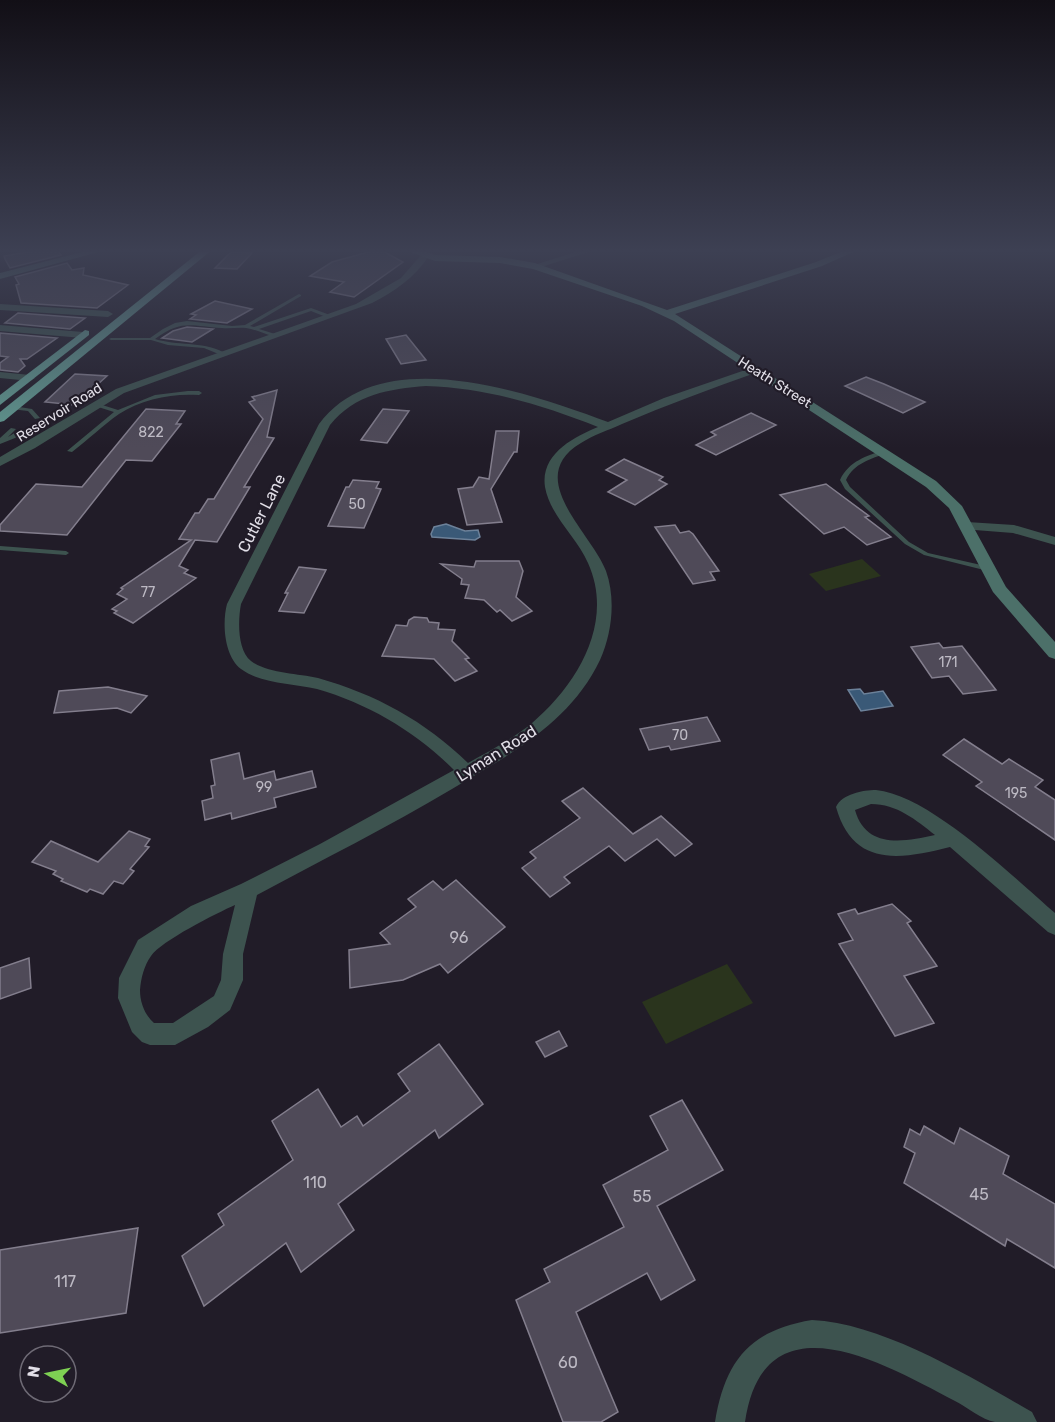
<svg xmlns="http://www.w3.org/2000/svg" width="1055" height="1422" viewBox="0 0 1055 1422" font-family="Rubik,sans-serif">
<style>
.green{fill:#2a341d}
.water{fill:#3a5977;stroke:#6c8199;stroke-width:1.5}
.building{fill:#4f4a58;stroke:#837e8d;stroke-width:1.5}
.lines{fill:none;stroke-linecap:round;stroke-linejoin:round}
.lane{fill:#3d534f;fill-rule:evenodd}
.street{fill:#3d534f;fill-rule:evenodd}
.secondary{fill:#4c7069;fill-rule:evenodd}
.highway{fill:#629a91;fill-rule:evenodd}
.labels{text-anchor:middle;stroke-width:4.5;stroke-linejoin:round;paint-order:stroke}
.far-street-label{font-size:14px;fill:#e2dfe8;stroke:#211c28}
.number-label{font-size:14px;fill:#bdbac4}
.street-label{font-size:16px;fill:#e2dfe8;stroke:#211c28}
.near-number-label{font-size:16px;fill:#bdbac4}
</style>
<rect width="100%" height="100%" fill="#211c28"/>
<g class="green">
<polygon points="862,559 881,576 826,591 809,574"/>
<polygon points="727,964 753,1003 666,1044 642,1002"/>
</g>
<g class="water">
<polygon points="446,524 465,531 478,530 480,537 475,540 432,537 431,534 434,527"/>
<polygon points="860,689 864,694 883,691 893,706 861,711 848,690"/>
</g>
<g class="building">
<polygon points="46,249 57,249 61,255 10,268 5,259 4,256"/>
<polygon points="379,249 403,262 354,297 330,292 344,282 310,276 332,262"/>
<polygon points="231,252 252,253 237,269 215,268"/>
<polygon points="67,263 72,270 84,268 83,275 128,285 97,308 21,303 16,285 19,284 15,277"/>
<polygon points="215,301 252,309 227,323 190,319 196,315 191,314"/>
<polygon points="18,313 85,318 70,329 5,323"/>
<polygon points="187,327 213,329 192,342 162,338 173,331"/>
<polygon points="0,333 57,338 27,359 20,359 25,366 18,372 0,370 0,363 8,357 0,356"/>
<polygon points="406,335 426,360 401,364 386,339"/>
<polygon points="75,374 107,376 75,405 45,402"/>
<polygon points="866,377 884,384 925,402 903,413 845,386"/>
<polygon points="277,390 267,437 274,438 244,487 250,487 217,542 195,540 179,566 188,570 184,573 196,578 133,623 114,613 117,611 112,609 127,599 117,594 123,589 121,588 191,540 179,539 195,513 199,513 208,499 214,499 263,419 249,402 255,400 252,397"/>
<polygon points="146,409 185,411 176,424 181,424 152,461 126,460 67,535 0,531 0,525 36,484 82,487"/>
<polygon points="383,409 409,411 387,443 361,440"/>
<polygon points="751,413 776,425 716,455 696,445 716,435 711,432"/>
<polygon points="496,431 519,431 517,452 514,452 491,489 502,522 467,525 458,489 473,487 479,477 489,479"/>
<polygon points="624,459 663,477 659,480 667,484 635,505 608,492 627,480 606,470"/>
<polygon points="353,480 379,482 376,488 381,489 364,528 328,526 346,487 349,487"/>
<polygon points="826,484 869,516 865,517 891,537 867,545 844,527 824,534 780,495"/>
<polygon points="675,525 680,533 689,531 693,534 719,571 710,572 715,580 693,584 655,527"/>
<polygon points="476,561 519,561 523,571 516,597 532,611 512,621 500,610 497,612 484,600 465,598 469,585 461,584 462,579 441,564 474,567"/>
<polygon points="299,567 326,570 304,613 279,611 288,593 285,593"/>
<polygon points="414,617 427,618 429,622 439,623 438,629 455,630 452,641 469,658 465,659 477,671 455,681 434,659 382,656 396,625 407,626 409,620"/>
<polygon points="939,643 943,648 962,646 996,690 963,694 949,676 932,678 911,647"/>
<polygon points="108,687 147,696 131,713 117,708 54,713 59,691"/>
<polygon points="707,717 720,741 671,750 669,746 649,750 640,729"/>
<polygon points="964,739 1002,764 1009,759 1043,780 1035,787 1055,800 1055,840 976,786 982,782 943,755"/>
<polygon points="239,753 244,779 274,771 276,780 312,771 316,787 274,798 276,807 232,819 231,813 205,820 202,801 213,798 211,786 215,785 211,760"/>
<polygon points="583,788 633,834 661,816 692,844 675,856 657,839 625,861 609,846 564,877 570,883 550,897 522,868 536,858 530,852 580,818 562,801"/>
<polygon points="129,831 150,839 145,846 149,847 130,869 134,871 123,884 114,881 103,894 90,889 87,892 61,881 63,879 53,874 56,871 32,862 51,841 98,862"/>
<polygon points="456,880 505,927 448,973 440,964 403,980 350,988 349,950 390,944 380,933 416,907 408,899 433,881 443,890"/>
<polygon points="892,904 911,921 907,923 937,966 904,976 934,1023 895,1036 839,944 853,940 838,914 855,909 858,914"/>
<polygon points="29,958 31,988 0,999 0,968"/>
<polygon points="559,1031 567,1046 545,1057 536,1042"/>
<polygon points="439,1044 483,1104 439,1138 435,1130 338,1204 354,1230 301,1272 286,1243 204,1306 182,1256 224,1225 218,1214 293,1160 272,1121 318,1089 341,1127 357,1116 363,1126 410,1091 398,1074"/>
<polygon points="682,1100 723,1170 657,1206 695,1280 661,1300 647,1273 576,1312 618,1412 601,1422 563,1422 516,1300 550,1282 544,1269 624,1227 603,1185 668,1150 650,1116"/>
<polygon points="924,1126 954,1144 960,1128 1009,1156 1003,1174 1055,1204 1055,1268 1007,1239 1005,1246 904,1183 915,1153 904,1147 910,1129 920,1135"/>
<polygon points="138,1228 126,1313 0,1333 0,1250"/>
</g>
<g class="lines">
<g class="lane">
<path d="M299,294L301,295V296L250,326L254,327L311,308L330,315V317H326L311,311L259,329L275,334V336H273C264,334 255,329 246,328C238,327 230,329 222,328C191,326 182,319 155,339C177,346 201,341 223,352V354L221,355L204,348L168,345L151,340H111L109,339L111,338H150L163,329L175,323L187,321L232,326L245,325Z"/>
<path d="M188,391H199L202,393L199,395C172,393 142,399 119,414C103,425 88,440 72,452L67,451L114,412L92,405V403H96L118,410L155,395Z"/>
<polygon points="13,406 32,409 40,418 35,419 28,411 11,409 11,407"/>
<polygon points="11,428 16,429 8,437 21,429 26,430 15,438 0,444 0,438"/>
<path d="M885,450L888,452L887,453C871,459 854,463 846,480L850,487L909,542L928,553L990,567V571H988L924,555L905,544L845,489L840,480C849,461 866,456 885,450Z"/>
<polygon points="0,546 66,551 69,553 66,555 0,550"/>
</g>
<g class="street">
<polygon points="585,249 598,249 538,268 531,266"/>
<path d="M422,254L429,256C414,278 395,291 372,303L124,393L35,448L0,466V457L116,389L356,304L401,278Z"/>
<polygon points="0,304 108,311 113,314 108,317 0,310"/>
<polygon points="0,325 83,332 88,335 83,338 0,331"/>
<path d="M754,367L758,368V372C712,388 667,405 622,424C609,430 593,435 581,443C522,478 592,533 606,571C616,599 612,633 600,660C570,723 509,755 452,789C388,827 322,860 257,895L243,954V980L230,1010L208,1027L175,1045H150L142,1042L132,1032L118,998L119,978L138,940L191,906L241,884L320,844L454,770C416,732 369,704 317,689C293,683 261,684 241,669C224,656 222,623 227,604L319,424C381,340 530,393 608,422L664,398ZM426,386C487,388 542,405 598,427C574,437 540,454 545,487C550,516 577,537 588,563C615,623 577,685 531,724C512,739 490,751 468,763C425,721 375,694 318,678C297,673 269,674 251,661C237,650 238,620 241,604L330,425C355,394 389,389 426,386ZM235,905L223,954L221,980L214,996L173,1023H154C145,1015 140,1003 140,990C141,978 144,966 151,956C161,941 217,913 235,905Z"/>
<polygon points="0,372 30,375 35,378 30,381 0,378"/>
<polygon points="967,522 1014,525 1055,537 1055,545 1013,533 962,529 960,526"/>
<path d="M876,790C930,795 1014,878 1055,913V935L1048,932L950,847C899,860 853,867 836,807C842,794 863,790 876,790ZM871,804C897,804 916,820 935,835C903,842 866,849 855,810Z"/>
<path d="M812,1320C882,1323 971,1377 1032,1412L1037,1422C1023,1422 1008,1422 995,1422C982,1420 967,1407 955,1401C885,1364 764,1293 745,1422H715C725,1361 750,1330 812,1320Z"/>
</g>
<g class="secondary">
<polygon points="94,249 109,249 0,279 0,273"/>
<polygon points="402,249 416,249 436,255 500,257 535,263 667,310 816,262 848,249 860,249 822,266 675,314 936,481 962,506 1006,587 1055,642 1055,659 1049,657 993,592 949,508 926,487 674,321 642,306 533,269 500,263 435,261"/>
</g>
<g class="highway">
<polygon points="203,249 213,249 4,421 0,422 0,412"/>
<polygon points="85,330 89,331 89,335 0,405 0,395"/>
</g>
</g>
<linearGradient id="sky" x2="0" y2="1"><stop stop-color="#120f16"/><stop offset="0.56" stop-color="#3d4053"/><stop offset="1" stop-color="#3d4053" stop-opacity="0"/></linearGradient>
<rect width="1055" height="448" fill="url(#sky)"/>
<g class="labels">
<g class="far-street-label">
<text transform="translate(775 382) rotate(32)" y="5">Heath Street</text>
<text transform="translate(59 412) rotate(-32)" y="5">Reservoir Road</text>
</g>
<g class="number-label">
<text x="151" y="437">822</text>
<text x="357" y="509">50</text>
<text x="148" y="597">77</text>
<text x="948" y="667">171</text>
<text x="680" y="740">70</text>
<text x="264" y="792">99</text>
<text x="1016" y="798">195</text>
</g>
<g class="street-label">
<text transform="translate(261 513) rotate(-63)" y="6">Cutler Lane</text>
<text transform="translate(496 753) rotate(-32)" y="6">Lyman Road</text>
</g>
<g class="near-number-label">
<text x="459" y="943">96</text>
<text x="315" y="1188">110</text>
<text x="979" y="1200">45</text>
<text x="642" y="1202">55</text>
<text x="65" y="1287">117</text>
<text x="568" y="1368">60</text>
</g>
</g>
<g transform="translate(48 1374) rotate(279)"><circle r="28" fill="#211c28" stroke="#6e6a75" stroke-width="1.5"/>
<path d="M0-4.5L10 22L0 15L-10 22Z" fill="#7ed153"/>
<text y="-9" font-size="16" font-weight="bold" text-anchor="middle" fill="#e2dfe8">N</text>
</g>
</svg>
